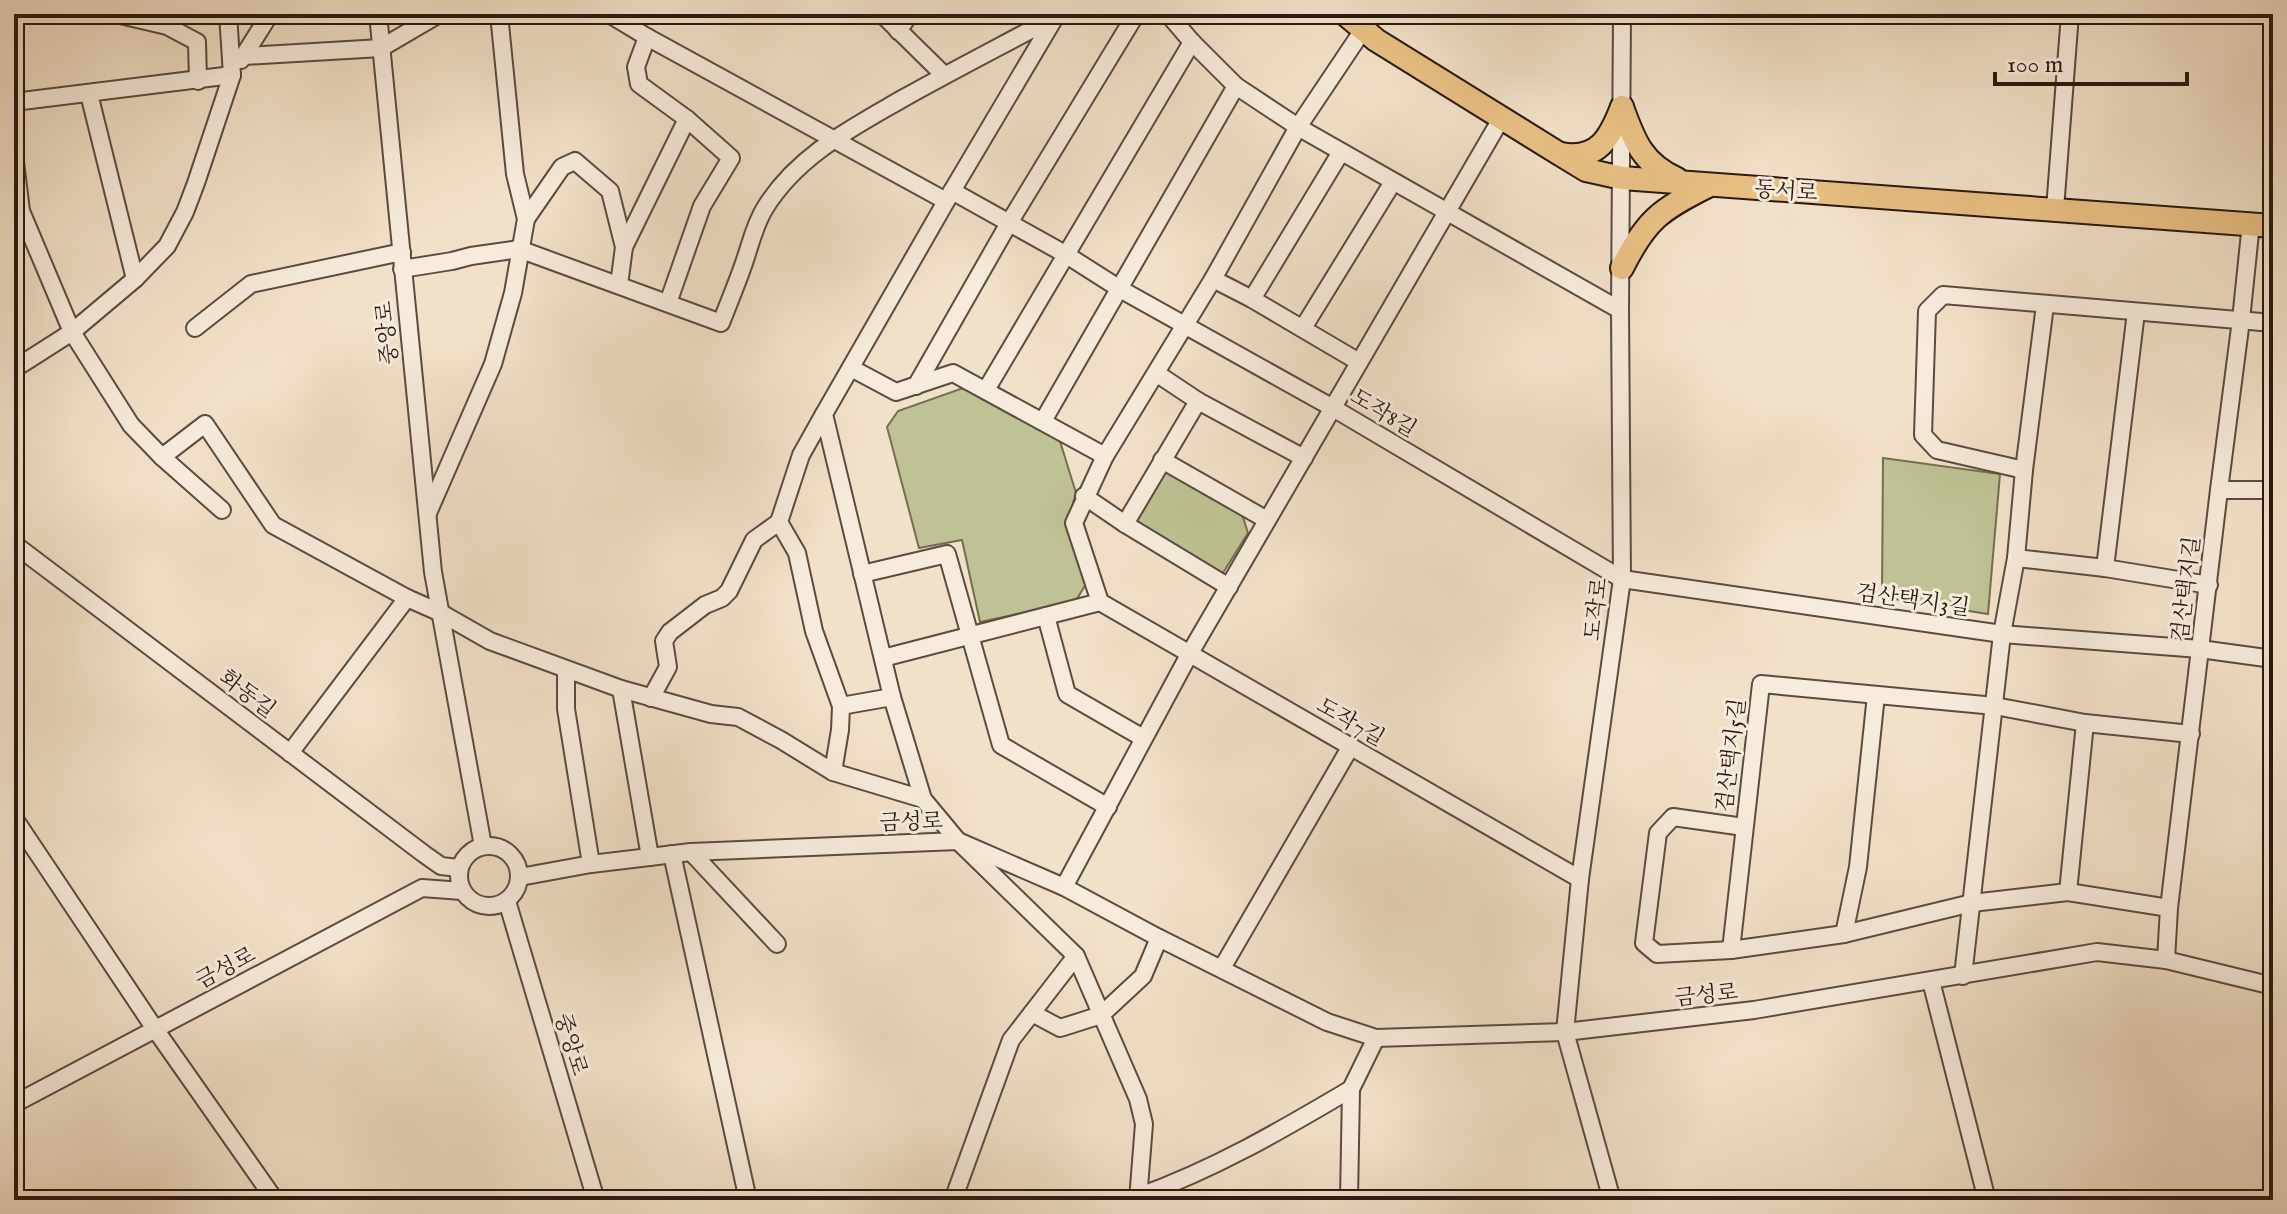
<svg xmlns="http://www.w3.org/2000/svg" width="2287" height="1214" viewBox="0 0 2287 1214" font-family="'IM FELL English','Noto Serif KR',serif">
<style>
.green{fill:#bec294;stroke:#746e53;stroke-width:2}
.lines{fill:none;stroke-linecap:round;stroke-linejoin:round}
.minor-casing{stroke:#5b4b40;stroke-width:20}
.major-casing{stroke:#291912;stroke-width:26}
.minor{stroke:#f7ecdc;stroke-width:16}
.major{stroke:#e9c084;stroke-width:22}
.labels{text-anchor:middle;stroke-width:6;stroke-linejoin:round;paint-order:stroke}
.street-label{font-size:22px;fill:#291912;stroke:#f7ecdc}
</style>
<rect width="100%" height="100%" fill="#f2e1c9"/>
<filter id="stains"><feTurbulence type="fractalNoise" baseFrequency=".0025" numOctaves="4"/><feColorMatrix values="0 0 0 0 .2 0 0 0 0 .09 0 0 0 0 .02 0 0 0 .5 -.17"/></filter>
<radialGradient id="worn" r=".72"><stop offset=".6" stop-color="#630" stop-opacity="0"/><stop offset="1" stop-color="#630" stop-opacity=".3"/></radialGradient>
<g class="green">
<polygon points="963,388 1059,438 1076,493 1067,523 1086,584 1075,602 980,622 962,540 919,548 887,427 898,411"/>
<polygon points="1883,458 2000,474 1988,614 1882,597"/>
<polygon points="1165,470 1242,514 1248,533 1221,576 1133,522"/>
</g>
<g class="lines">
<g class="minor-casing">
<g id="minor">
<polyline points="116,14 167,26 197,42 198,81"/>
<polyline points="378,14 433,572 483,846"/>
<polyline points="609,14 647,37 946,201"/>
<polyline points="882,14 944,75"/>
<polyline points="1057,14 952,191 824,414 892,697 923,799 958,841 1076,956 1138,1099 1144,1124 1138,1200"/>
<polyline points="1168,14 1192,42 1236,86 1298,127 1620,310"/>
<polyline points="1363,30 1298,127 1213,279 1105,456 1074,523 1100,602 1580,879"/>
<polyline points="898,31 910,14"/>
<polyline points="647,37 636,67 639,84 687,119 731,158 702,206 668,303"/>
<polyline points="244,56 381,48 439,14"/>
<polyline points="241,60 270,14"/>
<polyline points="89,94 135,279"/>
<polyline points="14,102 232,75"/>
<polyline points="14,154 21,211 72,332 131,425 162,457 222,510"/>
<polyline points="952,191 1065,254 1120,289 1333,408 1622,579 2002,634 2200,649 2273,659"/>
<polyline points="2055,209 2070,14"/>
<polyline points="526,219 562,167 575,161 610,191 624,247 619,285"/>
<polyline points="624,247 687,119"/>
<path d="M402,269L452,261L471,256L519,249L721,323C729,302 738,281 745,260C751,242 755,224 765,208C797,156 850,129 902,99C952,71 1003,45 1053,18"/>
<polyline points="1213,279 1252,299 1359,362"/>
<polyline points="1252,299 1341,152"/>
<polyline points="195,328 251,284 402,252"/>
<polyline points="1303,328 1393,182"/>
<polyline points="851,368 896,392 953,373 1105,456"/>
<polyline points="14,369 72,332 135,279 167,246 185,212 196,183 232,75 228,14"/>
<polyline points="1156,373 1198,401 1304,458"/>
<polyline points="916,386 1009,223 1136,14"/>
<polyline points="986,390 1192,42"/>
<polyline points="1043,421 1236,86"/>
<polyline points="162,457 205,424 273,525 407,598 441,613 490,641 621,689 711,714 738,717 781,740 833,772 923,799"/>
<polyline points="1162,460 1267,520"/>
<polyline points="2024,470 1937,450 1923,435 1927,311 1943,295 2273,323"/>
<polyline points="2219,490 2273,490"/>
<polyline points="1084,496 1125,524 1229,587"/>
<polyline points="428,513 493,364 513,293 526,219 515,174 499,14"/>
<polyline points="779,522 797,553 814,631 841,706 840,730 833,772"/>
<polyline points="779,522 801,455 824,414"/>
<polyline points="1125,524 1198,401"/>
<polyline points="14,544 424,854 441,866 459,868"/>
<polyline points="2016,558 2105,568 2209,585"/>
<polyline points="2105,568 2136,312"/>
<polyline points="862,574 947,554 1001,745 1108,807"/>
<polyline points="1046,616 1067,694 1143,738"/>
<polyline points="883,658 1100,602"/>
<polyline points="566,670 566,709 591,864"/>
<polyline points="621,689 650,857"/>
<polyline points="651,698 668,667 664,641 670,632 705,605 722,598 729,591 754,540 779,522"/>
<polyline points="841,706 892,697"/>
<polyline points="290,753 407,598"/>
<polyline points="14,818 155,1029 275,1200"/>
<polyline points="1744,827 1673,817 1658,833 1644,943 1657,954 1731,950 1844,934 1972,903 2068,892 2169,908"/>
<circle cx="489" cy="876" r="30"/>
<polyline points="691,852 777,944"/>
<polyline points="672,854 748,1200"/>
<polyline points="520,877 591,864 691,852 958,841 1064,887 1159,938 1327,1022 1376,1038 1565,1032 1754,1010 2097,952 2166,960 2273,986"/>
<polyline points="1064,887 1190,653 1501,119"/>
<polyline points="2068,892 2085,723"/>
<polyline points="507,901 596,1200"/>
<polyline points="1844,934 1858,867 1876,695"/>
<polyline points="1731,950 1761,684 1995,706 2085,723 2191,734"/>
<polyline points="2166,960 2169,908 2219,490 2241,320 2251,223"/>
<polyline points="1222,968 1351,746"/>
<polyline points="1963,976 2002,634 2016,558 2024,470 2045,305"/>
<polyline points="1931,981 1987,1200"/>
<polyline points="1032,1013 1060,1028 1101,1015 1143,976 1159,938"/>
<polyline points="14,1104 422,888 462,891"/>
<path d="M1137,1197C1215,1169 1280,1131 1351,1089"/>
<polyline points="953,1200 1011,1040 1076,956"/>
<polyline points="1349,1200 1351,1089 1376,1038"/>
<polyline points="1612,1200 1565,1032 1580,879 1622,579 1620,310 1622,14"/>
</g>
</g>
<g class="major-casing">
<g id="major">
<polyline points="1345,14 1376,40 1558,153 1586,170 1622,178 2273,226"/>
<path d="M1622,107C1634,141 1643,164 1677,179"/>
<path d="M1561,154C1598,161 1610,138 1622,107"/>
<path d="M1622,268C1646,220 1660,210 1708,186"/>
</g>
</g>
<use href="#minor" class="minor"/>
<use href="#major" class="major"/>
</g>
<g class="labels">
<g class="street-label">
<text transform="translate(1786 190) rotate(4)" y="8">동서로</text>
<text transform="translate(386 333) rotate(-96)" y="8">중앙로</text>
<text transform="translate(1384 412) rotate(31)" y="8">도작8길</text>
<text transform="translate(2185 589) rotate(-83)" y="8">검산택지길</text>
<text transform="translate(1913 599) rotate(8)" y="8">검산택지3길</text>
<text transform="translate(1595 609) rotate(-83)" y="8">도작로</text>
<text transform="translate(248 693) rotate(37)" y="8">화동길</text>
<text transform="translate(1351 721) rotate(30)" y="8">도작7길</text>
<text transform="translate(1730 755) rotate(-83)" y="8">검산택지5길</text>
<text transform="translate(911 821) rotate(-2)" y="8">금성로</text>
<text transform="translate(225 967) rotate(-28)" y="8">금성로</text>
<text transform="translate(1706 994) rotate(-6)" y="8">금성로</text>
<text transform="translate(572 1044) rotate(73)" y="8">중앙로</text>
</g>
</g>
<rect width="2287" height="1214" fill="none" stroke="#f2e1c9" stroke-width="48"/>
<rect x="16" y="16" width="2255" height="1182" fill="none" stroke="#291912" stroke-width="4"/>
<rect x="24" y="24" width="2239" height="1166" fill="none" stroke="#291912" stroke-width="2"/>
<path d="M1995 72v12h192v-12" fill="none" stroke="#291912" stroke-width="4"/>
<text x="2007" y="72" font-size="24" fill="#291912" stroke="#f7ecdc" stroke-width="6" paint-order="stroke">100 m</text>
<rect width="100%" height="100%" filter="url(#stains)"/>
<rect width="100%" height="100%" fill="url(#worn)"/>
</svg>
